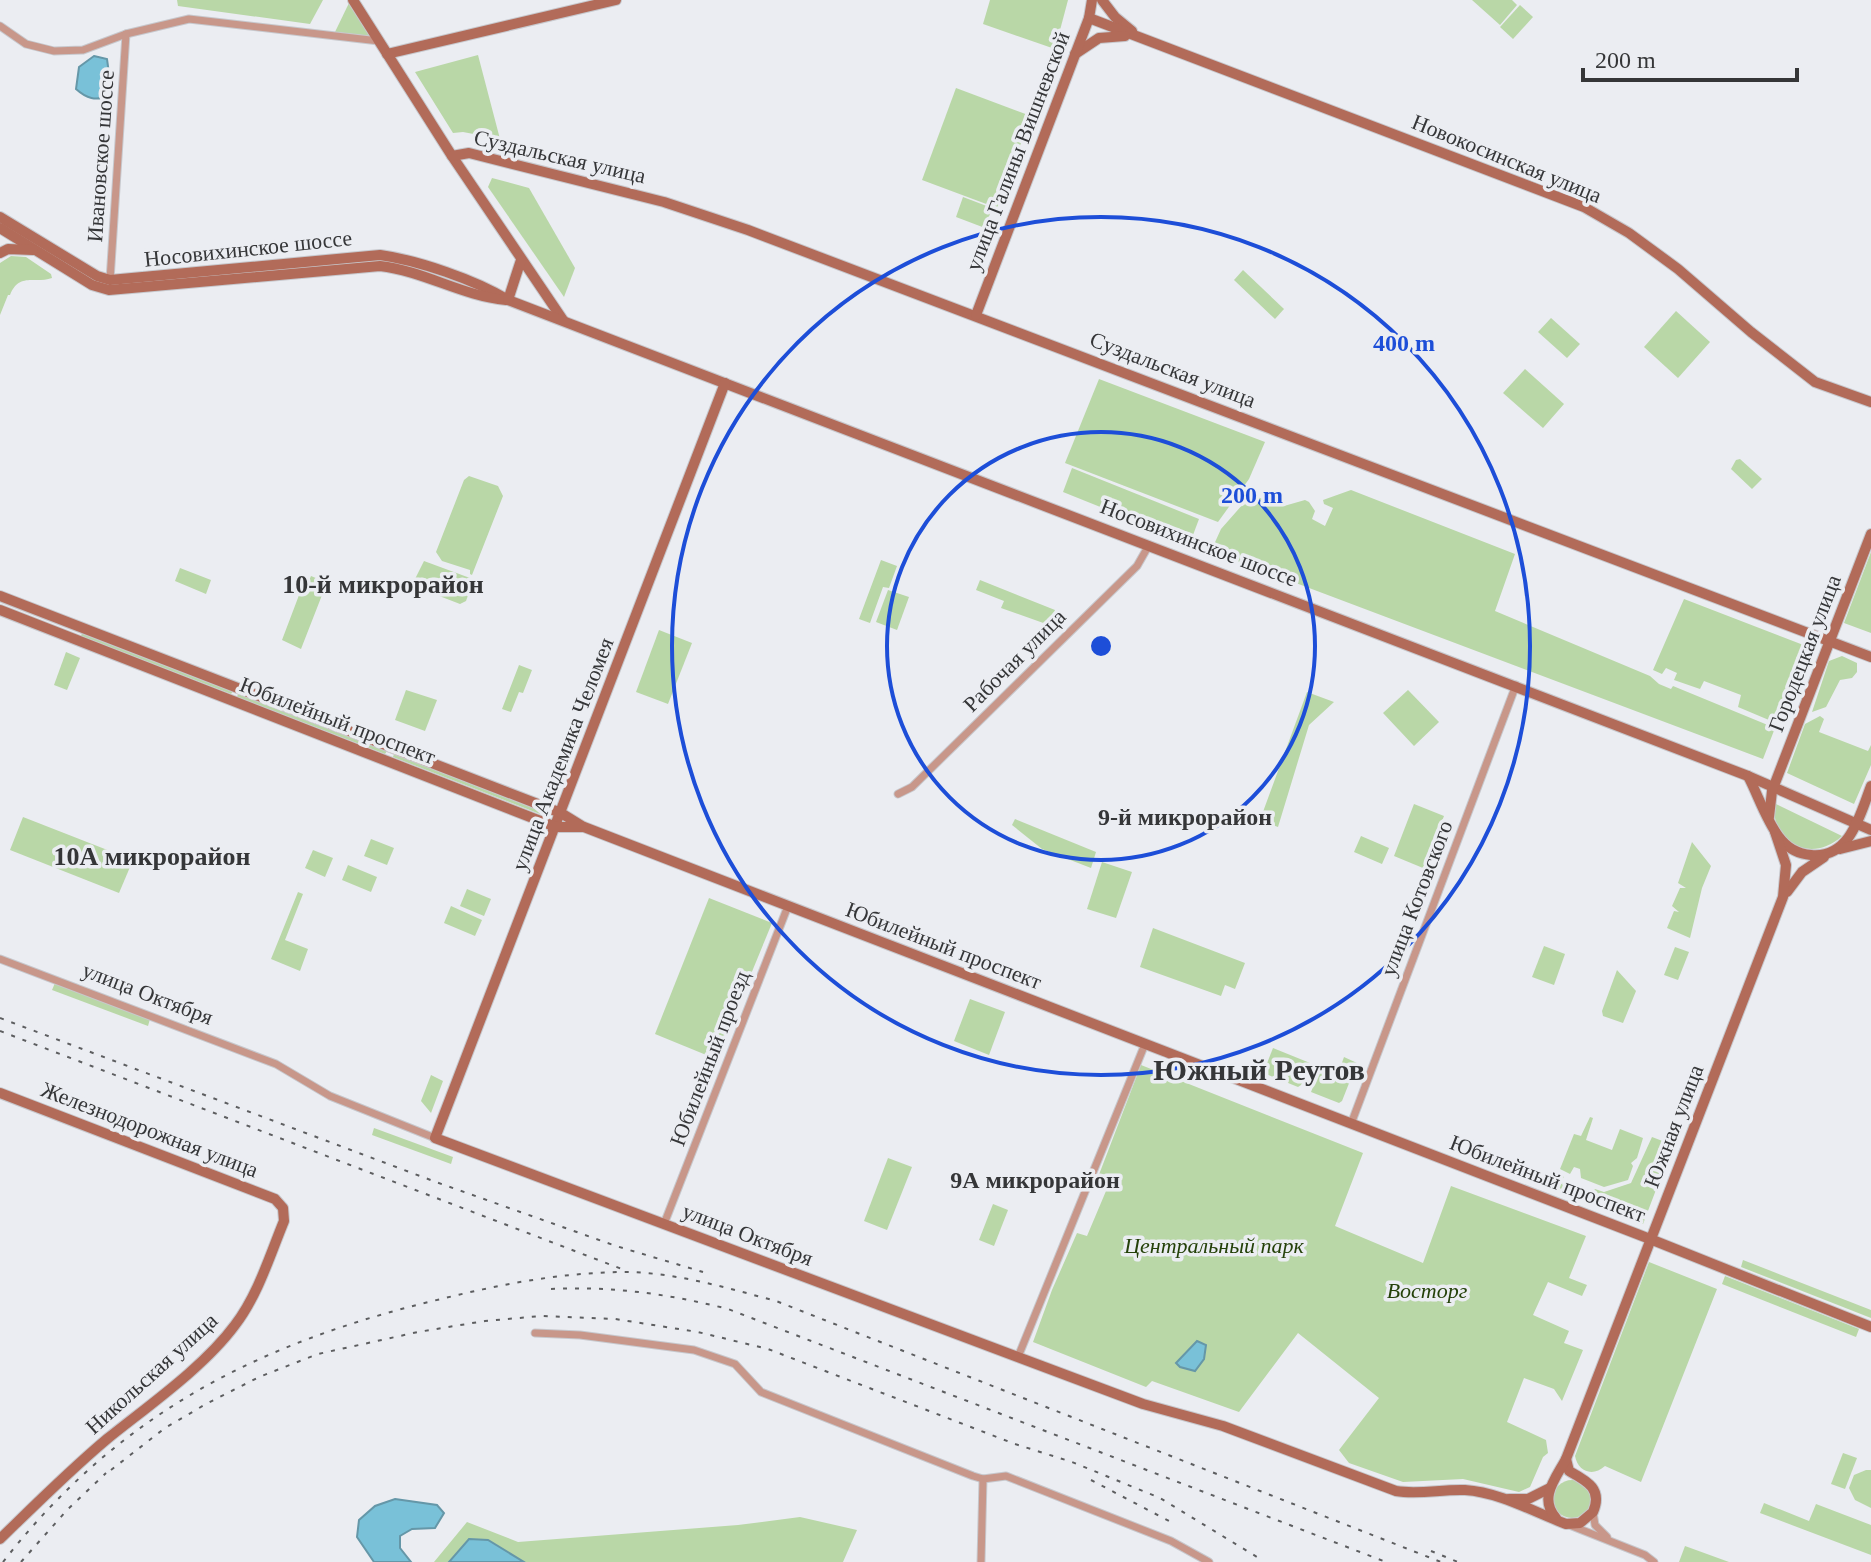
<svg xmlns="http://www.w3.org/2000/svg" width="1871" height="1562" viewBox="0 0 1871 1562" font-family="Georgia,serif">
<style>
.green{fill:#b9d7a7}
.water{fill:#79c1d8;stroke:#6597a8;stroke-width:2}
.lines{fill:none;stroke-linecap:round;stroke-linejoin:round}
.street-casing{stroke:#c7c8cd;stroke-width:9}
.secondary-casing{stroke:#c7c8cd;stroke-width:12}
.street{stroke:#c8978a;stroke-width:7}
.secondary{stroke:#b26b59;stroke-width:10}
.rail{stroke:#5d5e60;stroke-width:2;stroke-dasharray:4 8;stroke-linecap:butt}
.ring{fill:none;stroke:#1d4ed8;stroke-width:4}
.labels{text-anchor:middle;stroke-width:7;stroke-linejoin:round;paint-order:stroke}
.street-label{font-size:22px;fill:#353638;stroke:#ebedf2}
.park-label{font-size:22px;font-style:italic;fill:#244109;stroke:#ebedf2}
.neighbourhood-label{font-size:24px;font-weight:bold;fill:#353638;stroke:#ebedf2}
.quarter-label{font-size:26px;font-weight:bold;fill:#353638;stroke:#ebedf2}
.district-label{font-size:30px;font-weight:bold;fill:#353638;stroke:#ebedf2}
.centre{fill:#1d4ed8;stroke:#ebedf2;stroke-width:4}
.ring-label{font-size:24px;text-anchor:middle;font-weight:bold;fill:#1d4ed8;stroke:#ebedf2;stroke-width:7;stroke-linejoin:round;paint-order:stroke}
</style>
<rect width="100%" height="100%" fill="#ebedf2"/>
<g class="green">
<polygon points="177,0 323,0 310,24 178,6"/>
<polygon points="990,0 1068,0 1055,49 983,24"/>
<polygon points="1472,0 1512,0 1517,5 1500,25"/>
<polygon points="349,3 371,36 335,32"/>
<polygon points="1520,5 1533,17 1513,39 1500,27"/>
<polygon points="478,55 500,139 463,132 453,133 415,72"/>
<polygon points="956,88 1031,116 997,208 922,180"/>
<polygon points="492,178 529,188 575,268 564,297 488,187"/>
<polygon points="963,197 992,208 985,228 956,217"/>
<path d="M11,256L26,257L51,274L52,278C35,284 19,272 10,295H8L0,315V263Z"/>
<polygon points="1243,270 1284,309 1275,319 1234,280"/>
<polygon points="1676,311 1710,342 1678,378 1644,347"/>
<polygon points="1551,318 1580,344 1567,358 1538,332"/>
<polygon points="1525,369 1564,404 1543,428 1503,393"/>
<polygon points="1099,379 1265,442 1249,479 1218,522 1065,463"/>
<polygon points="1740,459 1762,479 1752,489 1731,469 1736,460"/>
<polygon points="1072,468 1199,519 1190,543 1063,492"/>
<polygon points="469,476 498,486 503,496 472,575 470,574 470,570 442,561 436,552 464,480"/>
<polygon points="1351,490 1515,554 1495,611 1650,676 1659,684 1671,689 1673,686 1775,728 1763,759 1211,551 1221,529 1251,495 1284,506 1305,500 1309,502 1315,511 1312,519 1325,526 1333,508 1324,504 1323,500"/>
<polygon points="1871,552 1871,633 1844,623"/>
<polygon points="881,560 897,566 889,588 883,587 870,623 859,619"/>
<polygon points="424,561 470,578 472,584 466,601 460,604 416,587 414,581"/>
<polygon points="180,568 211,580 206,594 175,581"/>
<polygon points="311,576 323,581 321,588 324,590 301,649 282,640 304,582 308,583"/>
<polygon points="980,580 1055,610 1049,625 1001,608 1004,601 976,590"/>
<polygon points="888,590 909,597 897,630 876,622"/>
<polygon points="1684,599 1806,646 1776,723 1738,707 1741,695 1704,681 1700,689 1674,680 1677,673 1666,668 1662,674 1653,670"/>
<polygon points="659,630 692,643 668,704 636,692"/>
<polygon points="82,633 233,691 231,694 81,636"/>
<polygon points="66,652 80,658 67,690 54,685"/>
<polygon points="1842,656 1857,663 1857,672 1852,678 1840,680 1826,707 1812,712 1829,661"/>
<polygon points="519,665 532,670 523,693 519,692 511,712 502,709"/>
<polygon points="406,690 437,700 425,731 395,720"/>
<polygon points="1408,690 1439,722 1414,746 1383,713"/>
<polygon points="1307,692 1334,702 1309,725 1278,827 1260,820"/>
<polygon points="238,694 387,751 385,754 237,697"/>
<polygon points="1820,716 1824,719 1819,732 1868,751 1871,745 1871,765 1854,804 1787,773 1805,724"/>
<polygon points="394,754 541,811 540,814 393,757"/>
<path d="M1774,803L1842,836C1812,864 1771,844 1774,803Z"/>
<polygon points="1414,804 1444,816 1423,868 1394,856"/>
<polygon points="23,817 133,860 119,893 10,850"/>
<polygon points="1015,819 1096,852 1091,868 1042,849 1012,825"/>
<polygon points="1361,836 1389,848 1382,864 1354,852"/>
<polygon points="371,839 394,848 387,865 364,856"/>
<polygon points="1692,842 1711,866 1702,888 1690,938 1667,928 1674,911 1679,912 1672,906 1680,888 1686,888 1678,883"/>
<polygon points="313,850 333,858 325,877 305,868"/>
<polygon points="1102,862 1132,872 1116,918 1087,909"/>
<polygon points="348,865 377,877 371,892 342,880"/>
<polygon points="467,889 491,899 484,916 460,906"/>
<polygon points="298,892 303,894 285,940 308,949 300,971 271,959"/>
<polygon points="709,898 772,923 716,1059 655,1034"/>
<polygon points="451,906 482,920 475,936 444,923"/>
<polygon points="1153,928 1245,963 1235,989 1225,985 1221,996 1140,967"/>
<polygon points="1544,946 1565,954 1554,985 1532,977"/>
<polygon points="1675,947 1689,952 1678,980 1664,975"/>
<polygon points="1617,970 1636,991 1623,1023 1603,1016 1602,1011"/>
<polygon points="55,983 150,1019 148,1026 52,990"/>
<polygon points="970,999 1005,1012 989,1055 954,1041"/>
<polygon points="1273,1048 1310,1063 1301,1085 1298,1087 1266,1074 1264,1071"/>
<polygon points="1344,1057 1357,1063 1342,1101 1339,1103 1311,1092 1322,1064 1339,1071"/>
<polygon points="1141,1065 1363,1153 1335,1226 1423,1263 1451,1186 1586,1236 1569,1278 1587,1285 1582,1296 1548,1282 1533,1315 1569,1331 1564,1343 1583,1350 1562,1401 1554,1389 1524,1378 1507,1422 1546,1440 1548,1453 1543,1457 1530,1487 1519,1492 1463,1479 1403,1482 1349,1463 1339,1450 1379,1398 1298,1333 1239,1412 1152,1381 1146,1387 1033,1342 1052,1290 1077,1233 1087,1236 1106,1191 1095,1185"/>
<polygon points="431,1075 443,1081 431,1113 421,1101"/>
<polygon points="1590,1117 1593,1118 1586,1140 1612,1150 1620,1129 1643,1138 1637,1158 1631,1163 1633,1166 1628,1180 1604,1187 1581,1178 1580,1169 1574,1167 1570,1174 1560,1169 1574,1134 1581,1136"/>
<polygon points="374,1128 453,1157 451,1164 372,1135"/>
<polygon points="1652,1137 1673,1145 1643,1224 1553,1188 1558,1178 1564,1176 1562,1181 1592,1193 1595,1189 1604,1192 1631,1183"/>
<polygon points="888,1158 912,1167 887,1230 864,1221"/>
<polygon points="993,1204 1008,1210 994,1246 979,1240"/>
<polygon points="1743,1260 1871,1310 1871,1318 1741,1267"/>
<path d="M1649,1262L1717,1289L1641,1482L1605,1466C1593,1477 1578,1472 1575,1456Z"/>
<polygon points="1725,1276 1859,1329 1856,1337 1722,1284"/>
<polygon points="1843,1453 1857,1458 1845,1489 1831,1484"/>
<polygon points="1866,1470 1871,1470 1871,1508 1855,1500 1849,1488 1854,1475"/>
<circle cx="1572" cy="1499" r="19"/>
<polygon points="1764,1503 1809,1521 1816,1504 1871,1525 1871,1555 1760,1513"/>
<polygon points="800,1517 857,1530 843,1562 434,1562 467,1522 518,1542 738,1525"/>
<polygon points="1685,1546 1729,1562 1679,1562"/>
</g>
<g class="water">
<path d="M94,56L107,59L111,88L109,95C96,102 86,98 76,89L79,67Z"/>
<polygon points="1197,1341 1206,1345 1204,1359 1195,1371 1180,1367 1176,1363"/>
<polygon points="395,1499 437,1505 444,1513 435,1528 412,1529 400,1536 400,1548 411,1562 374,1562 357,1537 359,1520 375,1506"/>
<polygon points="469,1539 488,1540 524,1562 449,1562"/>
</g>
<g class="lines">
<g class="street-casing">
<g id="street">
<polyline points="0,26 26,44 54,51 83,50 126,34 189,19 379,41"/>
<polyline points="110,280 126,34"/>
<polyline points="898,794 912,787 1137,566 1149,545"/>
<polyline points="0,959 276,1064 330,1096 435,1138"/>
<polyline points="1351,1124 1516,685"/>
<polyline points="664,1224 788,906"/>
<polyline points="535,1333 580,1335 694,1350 735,1364 761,1392 973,1476 983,1479 1006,1476 1171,1541 1209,1562"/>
<polyline points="1018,1357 1145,1044"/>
<polyline points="1593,1512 1595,1525 1607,1537"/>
<polyline points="1572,1526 1645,1555 1654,1562"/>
<polyline points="981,1562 983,1479"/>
</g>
</g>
<g class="secondary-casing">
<g id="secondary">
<polyline points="353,0 452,156 563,320"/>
<polyline points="1102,0 1115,17 1132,31"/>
<polyline points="1089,18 1584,207 1629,233 1678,269 1751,332 1815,382 1871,402"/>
<polyline points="387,54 616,0"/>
<polyline points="1075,54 1099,38 1125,36"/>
<polyline points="452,156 469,153 664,202 748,230 1871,657"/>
<path d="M0,217L97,276L110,280L380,255C417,260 476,280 508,300L1748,776L1871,830"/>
<path d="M0,228L92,285L109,290L380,266C424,271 462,296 506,300"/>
<polyline points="0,253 8,249 33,250"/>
<polyline points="508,300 521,260"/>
<polyline points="976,315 1089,18 1092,0"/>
<path d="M725,383L435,1138L1143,1404L1223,1426L1396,1491C1419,1495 1441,1489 1465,1490C1499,1492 1534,1512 1566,1524L1580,1523L1593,1512C1603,1489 1587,1481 1569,1471L1566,1459"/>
<polyline points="0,596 561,813 582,826"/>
<polyline points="0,610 556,827 584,827 1650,1239 1871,1327"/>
<path d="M1748,776C1758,795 1766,820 1779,837C1787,848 1798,854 1811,855C1850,859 1860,815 1871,786"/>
<polyline points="1769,817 1772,791 1871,534"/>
<polyline points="1840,849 1871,841"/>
<polyline points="1787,892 1802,872 1824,857"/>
<path d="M0,1093L275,1199L283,1208L284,1221C270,1255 258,1295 235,1325C204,1367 148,1406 107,1439C70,1470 35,1505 0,1539"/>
<polyline points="1509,1499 1528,1499 1550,1488"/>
<path d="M1556,1518C1538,1498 1556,1478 1566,1459L1783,897L1786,865L1775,832"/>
</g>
</g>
<use href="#street" class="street"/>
<use href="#secondary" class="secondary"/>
<g class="rail">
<polyline points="0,1018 436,1182 616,1246 703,1272"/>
<polyline points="0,1031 627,1271"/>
<path d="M551,1289C612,1286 669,1294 728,1309L1386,1562"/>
<polyline points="111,1470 165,1428 206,1404 259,1377 318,1354 418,1332 485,1321 541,1316 615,1319 698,1332 768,1349 1015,1444 1072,1462 1160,1498 1262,1560"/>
<polyline points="1091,1480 1169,1521"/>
<polyline points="1431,1551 1458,1562"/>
<path d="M3,1562C119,1413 260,1342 441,1299C502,1284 564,1272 627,1272C678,1273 727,1288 776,1301L1441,1562"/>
<polyline points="21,1562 67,1510 106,1473"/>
</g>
</g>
<g class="ring">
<circle cx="1101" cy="646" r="214"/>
<circle cx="1101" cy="646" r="429"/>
</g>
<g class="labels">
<g class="street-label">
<text transform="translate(1017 151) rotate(-69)" y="8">улица Галины Вишневской</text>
<text transform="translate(100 156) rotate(-86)" y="8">Ивановское шоссе</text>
<text transform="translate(560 156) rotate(13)" y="8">Суздальская улица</text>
<text transform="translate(1507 158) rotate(22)" y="8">Новокосинская улица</text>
<text transform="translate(248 248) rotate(-6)" y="8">Носовихинское шоссе</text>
<text transform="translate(1173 369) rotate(21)" y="8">Суздальская улица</text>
<text transform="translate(1199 542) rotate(21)" y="8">Носовихинское шоссе</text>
<text transform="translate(1804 653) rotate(-69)" y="8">Городецкая улица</text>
<text transform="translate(1014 660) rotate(-45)" y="8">Рабочая улица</text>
<text transform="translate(338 720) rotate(21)" y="8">Юбилейный проспект</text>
<text transform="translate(562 754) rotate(-69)" y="8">улица Академика Челомея</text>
<text transform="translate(1416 898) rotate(-69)" y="8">улица Котовского</text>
<text transform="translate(944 945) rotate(21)" y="8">Юбилейный проспект</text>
<text transform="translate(148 993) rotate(21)" y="8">улица Октября</text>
<text transform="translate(709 1058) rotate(-69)" y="8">Юбилейный проезд</text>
<text transform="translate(1673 1126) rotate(-69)" y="8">Южная улица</text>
<text transform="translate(150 1129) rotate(21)" y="8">Железнодорожная улица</text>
<text transform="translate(1548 1178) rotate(21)" y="8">Юбилейный проспект</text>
<text transform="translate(748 1234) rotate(21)" y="8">улица Октября</text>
<text transform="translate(151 1373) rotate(-42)" y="8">Никольская улица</text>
</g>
<g class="park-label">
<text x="1214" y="1253">Центральный парк</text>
<text x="1427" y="1298">Восторг</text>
</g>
<g class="neighbourhood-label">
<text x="1185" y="825">9-й микрорайон</text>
<text x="1035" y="1188">9А микрорайон</text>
</g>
<g class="quarter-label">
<text x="383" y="593">10-й микрорайон</text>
<text x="152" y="865">10А микрорайон</text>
</g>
<g class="district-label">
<text x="1259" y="1080">Южный Реутов</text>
</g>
</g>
<circle cx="1101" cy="646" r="12" class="centre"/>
<g class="ring-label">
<text x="1404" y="351">400 m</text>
<text x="1252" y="503">200 m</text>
</g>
<path d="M1583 68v12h214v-12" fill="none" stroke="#353638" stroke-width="4"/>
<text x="1595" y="68" font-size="24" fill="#353638" stroke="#ebedf2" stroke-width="6" paint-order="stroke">200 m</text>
</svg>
